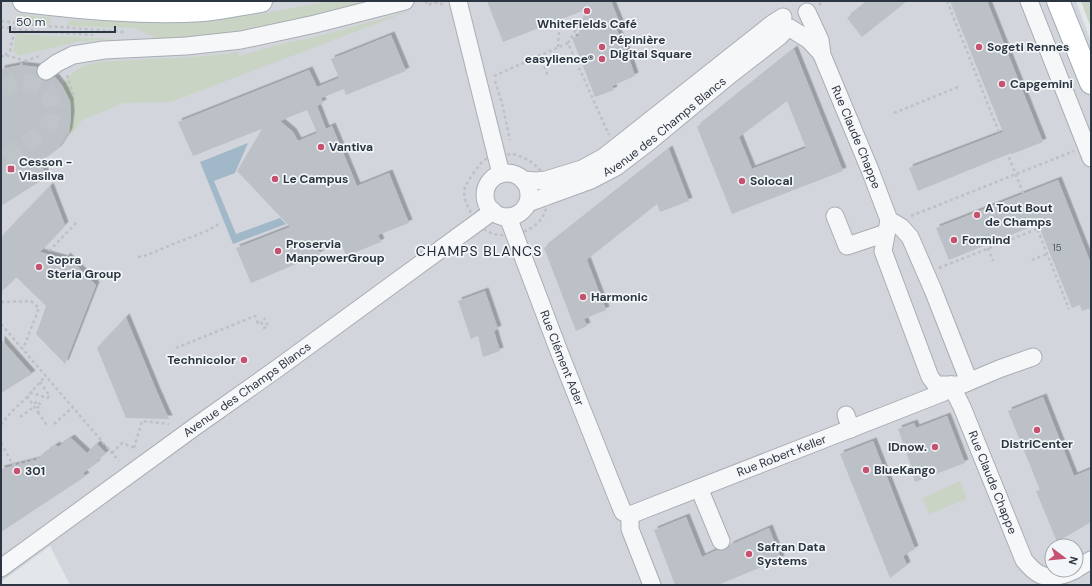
<svg xmlns="http://www.w3.org/2000/svg" width="1092" height="586" viewBox="0 0 1092 586" font-family="'DM Sans',sans-serif">
<style>
.built{fill:#d2d6dc;fill-rule:evenodd}
.green{fill:#cad4c5}
.water{fill:#a1b8c8}
.building{fill:#bbc1c7;fill-rule:evenodd;filter:url(#shadow)}
.lines{fill:none;stroke-linecap:round;stroke-linejoin:round}
.minor-tunnel{stroke:#bec4c8;stroke-width:17;stroke-dasharray:17 8;stroke-linecap:butt}
.minor-casing{stroke:#a8aeb4;stroke-width:19}
.major-casing{stroke:#a3acb5;stroke-width:24}
.path{stroke:#bdc1c6;stroke-width:2.5;stroke-dasharray:3 3;stroke-linecap:butt}
.minor{stroke:#f6f7f9;stroke-width:17}
.major{stroke:#fff;stroke-width:22}
.poi-dot{fill:#c65270;stroke:#f3f6f8;stroke-width:1.5}
.labels{text-anchor:middle;stroke-width:3.5;stroke-linejoin:round;paint-order:stroke}
.number-label{font-size:10px;fill:#505963}
.poi-label{font-size:12px;font-weight:bold;fill:#2c3642;stroke:#f3f6f8;text-anchor:start}
.street-label{font-size:12px;fill:#2c3642;stroke:#f3f6f8}
.quarter-label{font-size:14px;letter-spacing:1px;fill:#1e2733;stroke:#f3f6f8}
</style>
<defs>
<filter id="shadow"><feDropShadow dx="3.5" dy="-3.5" stdDeviation="0" flood-color="#0004"/></filter>
</defs>
<rect width="100%" height="100%" fill="#e3e7ea"/>
<path class="built" d="M1,1H1076L1091,42V585H70L50,546L1,582ZM1052,546H1076V570H1052Z"/>
<g class="green">
<path d="M330,1H375L294,22L236,33L160,40L134,28L67,26L69,20C107,21 144,23 182,22C232,21 281,10 330,1Z"/>
<polygon points="1081,1 1091,1 1091,28"/>
<path d="M410,11L171,102L124,103L82,120L72,135L69,132C73,110 72,105 61,85C67,78 73,71 82,67C97,60 120,61 136,60C170,58 204,57 238,52L239,56L277,45L311,38Z"/>
<polygon points="18,14 51,18 50,25 19,21"/>
<polygon points="16,34 116,39 76,42 19,56 13,51"/>
<polygon points="960,481 967,499 929,514 923,498"/>
</g>
<polygon class="water" points="248,143 235,173 214,181 236,234 280,218 286,224 233,244 200,162"/>
<g class="building">
<polygon points="487,1 611,1 621,26 616,28 625,49 626,49 635,76 612,86 614,90 595,97 572,38 578,36 585,10 503,42"/>
<polygon points="868,1 907,1 862,37 847,18"/>
<polygon points="950,1 987,1 1043,142 1012,154 1011,153 918,191 909,168 1003,132"/>
<path d="M391,35L406,71L346,95L344,89L321,98L323,103L317,106L326,129L332,126L357,186L389,173L409,223L378,235L381,242L346,256L340,240L318,249L320,254L251,283L236,248L290,227L237,171L262,129L193,156L178,122L309,70L317,87L339,78L331,59ZM307,110L317,133L298,141L293,132L280,121Z"/>
<path d="M794,49L843,171L732,214L697,127ZM787,101L806,148L752,169L739,137Z"/>
<polygon points="20,65 37,67 36,72 38,77 42,80 47,81 54,77 56,78 63,87 70,101 71,114 70,125 69,132 58,149 40,162 47,177 1,206 1,69"/>
<polygon points="669,149 689,201 660,212 657,204 585,261 587,260 606,310 584,319 587,326 576,331 544,248"/>
<polygon points="1058,180 1091,264 1091,308 1082,311 1080,305 1072,308 1038,224 949,260 936,228"/>
<polygon points="50,186 65,225 40,252 65,259 67,256 96,285 65,364 36,334 46,306 16,277 1,292 1,237"/>
<polygon points="485,291 498,329 494,331 500,351 483,357 478,336 471,339 458,301"/>
<polygon points="126,317 157,392 169,419 126,418 97,348"/>
<polygon points="1,339 32,374 1,393"/>
<polygon points="1043,397 1074,476 1091,469 1091,522 1057,542 1036,491 1040,490 1008,411"/>
<polygon points="947,416 965,463 915,482 909,466 911,466 898,429 914,423 916,428"/>
<polygon points="71,438 87,453 97,444 106,453 96,462 97,463 83,473 86,476 1,532 1,469 37,460 56,445 58,447"/>
<polygon points="873,441 915,549 903,556 907,565 890,578 840,454"/>
<polygon points="686,517 702,557 717,550 720,551 724,550 729,547 730,545 769,528 781,559 718,585 675,585 654,530"/>
</g>
<g class="lines">
<polyline class="minor-tunnel" points="1,90 7,86 19,81 32,83 42,87 49,94 53,105 52,118 46,130 1,160"/>
<g class="minor-casing">
<g id="minor">
<polyline points="458,1 501,174"/>
<polyline points="1029,1 1091,158"/>
<path id="s1" d="M807,12L820,40L822,55L870,170L889,220L883,251L930,377L936,385H961L999,369L1033,357"/>
<polyline points="790,28 809,40 821,53"/>
<polyline points="46,71 57,63 73,55 104,50 186,46 241,40 315,24 405,1"/>
<circle cx="507" cy="195" r="22"/>
<polyline points="523,180 536,181 546,180 582,169 604,157 772,24 783,17"/>
<path id="s2" d="M528,203L591,180L616,167L650,141L731,74L780,36L787,28"/>
<polyline points="835,216 847,246 886,233"/>
<path id="s3" d="M508,217L560,354L618,500L623,512L630,515L929,398L944,392L951,385"/>
<polyline points="889,220 901,227 910,237 933,290 966,374 966,383"/>
<path id="s4" d="M951,385L962,407L1024,560C1028,565 1034,572 1041,575C1052,579 1065,575 1075,570"/>
<polyline points="846,415 851,429"/>
<polyline points="699,488 721,541"/>
<polyline points="630,515 630,529 652,585"/>
<path id="s5" d="M1,568L196,426L278,368L493,211"/>
<polyline points="1076,569 1091,560"/>
</g>
</g>
<g class="major-casing">
<g id="major">
<path d="M24,1C84,8 144,14 204,10C223,8 242,4 261,1"/>
<polyline points="1058,1 1091,83"/>
</g>
</g>
<g class="path">
<polyline points="426,1 427,5 439,2 443,5"/>
<polyline points="947,1 1069,309"/>
<polyline points="819,5 824,1"/>
<polyline points="1,21 34,25 124,32"/>
<polyline points="1,27 34,31 93,35"/>
<polyline points="568,43 581,21"/>
<polyline points="558,47 560,19"/>
<polyline points="5,55 10,51 15,29"/>
<polyline points="540,55 548,76"/>
<polyline points="1,57 5,55 26,61"/>
<polyline points="20,65 26,61 39,56"/>
<polyline points="67,75 74,97"/>
<polyline points="494,76 568,43 609,135"/>
<polyline points="495,81 502,103 510,140"/>
<polyline points="894,113 958,87"/>
<path d="M513,154C523,157 532,161 539,169C545,175 546,183 547,191C547,197 548,204 546,209C541,226 524,234 509,235C487,237 478,226 469,209C466,204 464,197 464,191C465,184 480,162 486,159C495,155 504,155 513,154Z"/>
<polyline points="911,216 1074,151"/>
<polyline points="988,248 993,261"/>
<polyline points="49,251 78,221"/>
<path d="M138,257C150,255 161,249 173,244C188,238 205,233 219,224"/>
<polyline points="1032,260 1047,254"/>
<polyline points="939,268 1037,229"/>
<polyline points="1,302 31,301 39,308 23,349"/>
<polyline points="1,324 119,461"/>
<polyline points="176,348 255,316 258,323 261,322 264,328 268,326 264,318"/>
<polyline points="30,392 47,398 50,396 40,382"/>
<polyline points="27,396 38,412 40,410 35,403 38,401 42,408"/>
<polyline points="38,412 48,427"/>
<polyline points="20,417 34,407"/>
<polyline points="54,424 73,407"/>
<path d="M1,425C8,414 18,406 27,397C33,390 39,383 46,376"/>
<polyline points="1,443 9,458 14,466"/>
<polyline points="134,448 142,421 169,424"/>
<polyline points="112,453 122,443 135,448"/>
<polyline points="13,464 23,463 38,459 55,445"/>
</g>
<use href="#minor" class="minor"/>
<use href="#major" class="major"/>
</g>
<g class="poi-dot">
<circle cx="587" cy="11" r="4"/>
<circle cx="602" cy="47" r="4"/>
<circle cx="979" cy="47" r="4"/>
<circle cx="602" cy="59" r="4"/>
<circle cx="1002" cy="84" r="4"/>
<circle cx="321" cy="147" r="4"/>
<rect x="7" y="165" width="8" height="8" rx="2"/>
<circle cx="275" cy="179" r="4"/>
<circle cx="742" cy="181" r="4"/>
<circle cx="977" cy="215" r="4"/>
<circle cx="954" cy="240" r="4"/>
<circle cx="278" cy="251" r="4"/>
<circle cx="39" cy="267" r="4"/>
<circle cx="583" cy="297" r="4"/>
<circle cx="244" cy="360" r="4"/>
<circle cx="1037" cy="430" r="4"/>
<circle cx="935" cy="447" r="4"/>
<circle cx="866" cy="470" r="4"/>
<circle cx="17" cy="471" r="4"/>
<circle cx="749" cy="554" r="4"/>
</g>
<g class="labels">
<g class="number-label">
<text x="1057" y="251">15</text>
</g>
<g class="poi-label">
<text x="587" y="28" text-anchor="middle">WhiteFields Café</text>
<text x="610" y="44">Pépinière<tspan x="610" dy="14">Digital Square</tspan></text>
<text x="987" y="51">Sogeti Rennes</text>
<text x="594" y="63" text-anchor="end">easylience®</text>
<text x="1010" y="88">Capgemini</text>
<text x="329" y="151">Vantiva</text>
<text x="19" y="166">Cesson -<tspan x="19" dy="14">Viasilva</tspan></text>
<text x="283" y="183">Le Campus</text>
<text x="750" y="185">Solocal</text>
<text x="985" y="212">A Tout Bout<tspan x="985" dy="14">de Champs</tspan></text>
<text x="962" y="244">Formind</text>
<text x="286" y="248">Proservia<tspan x="286" dy="14">ManpowerGroup</tspan></text>
<text x="47" y="264">Sopra<tspan x="47" dy="14">Steria Group</tspan></text>
<text x="591" y="301">Harmonic</text>
<text x="236" y="364" text-anchor="end">Technicolor</text>
<text x="1037" y="448" text-anchor="middle">DistriCenter</text>
<text x="927" y="451" text-anchor="end">IDnow.</text>
<text x="874" y="474">BlueKango</text>
<text x="25" y="475">301</text>
<text x="757" y="551">Safran Data<tspan x="757" dy="14">Systems</tspan></text>
</g>
<g class="street-label">
<text dy="4" stroke="none"><textPath href="#s2" startOffset="158">Avenue des Champs Blancs</textPath></text>
<text dy="4" stroke="none"><textPath href="#s1" startOffset="135">Rue Claude Chappe</textPath></text>
<text dy="4" stroke="none"><textPath href="#s3" startOffset="151">Rue Clément Ader</textPath></text>
<text dy="4" stroke="none"><textPath href="#s5" startOffset="304">Avenue des Champs Blancs</textPath></text>
<text dy="4" stroke="none"><textPath href="#s3" startOffset="487">Rue Robert Keller</textPath></text>
<text dy="4" stroke="none"><textPath href="#s4" startOffset="106">Rue Claude Chappe</textPath></text>
</g>
<g class="quarter-label">
<text x="479" y="256">CHAMPS BLANCS</text>
</g>
</g>
<rect width="1092" height="586" fill="none" stroke="#2c3642" stroke-width="4"/>
<g transform="translate(1064 558) rotate(106)"><circle r="19" fill="#f3f6f8" stroke="#a3a9af"/>
<path d="M0-3L7 15L0 10L-7 15Z" fill="#c65270"/>
<text y="-6" font-size="11" font-weight="bold" text-anchor="middle" fill="#2c3642">N</text>
</g>
<path d="M10 26v6h105v-6" fill="none" stroke="#2c3642" stroke-width="2"/>
<text x="16" y="26" font-size="12" fill="#2c3642" stroke="#f3f6f8" stroke-width="3" paint-order="stroke">50 m</text>
</svg>
